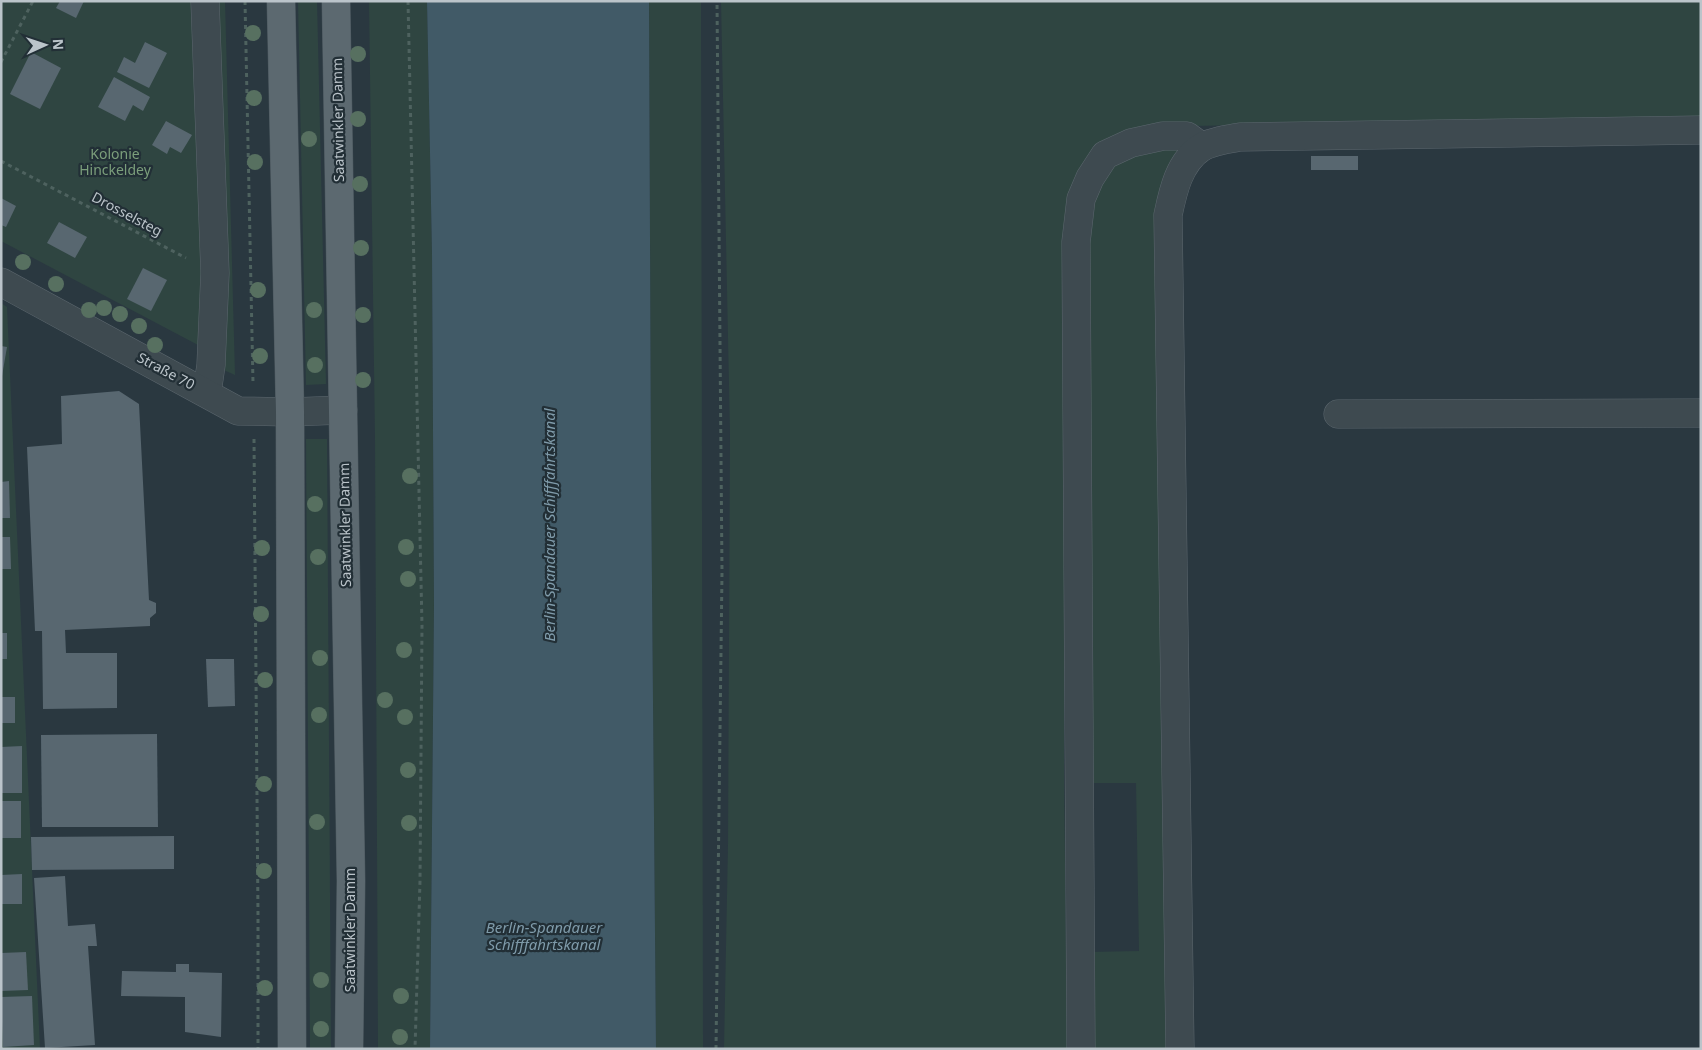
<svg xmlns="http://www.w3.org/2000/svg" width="1702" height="1050" viewBox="0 0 1702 1050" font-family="'Noto Sans',sans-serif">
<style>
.green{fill:#2f4541}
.water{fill:#415a67}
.building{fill:#586770}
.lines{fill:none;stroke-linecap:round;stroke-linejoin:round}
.minor-casing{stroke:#5c676e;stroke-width:29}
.major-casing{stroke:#4a565d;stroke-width:29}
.path{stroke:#4e625f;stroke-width:3;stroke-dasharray:4 4;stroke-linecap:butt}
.minor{stroke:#3e4a50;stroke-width:28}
.major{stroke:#5c6970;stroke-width:28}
.tree{fill:#577060}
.labels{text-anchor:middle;stroke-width:4.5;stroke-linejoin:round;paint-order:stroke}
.street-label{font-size:14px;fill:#bbc4ca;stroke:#222f36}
.park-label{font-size:14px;fill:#7b9e7b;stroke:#222f36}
.water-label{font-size:15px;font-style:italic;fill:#7f9baa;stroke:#222f36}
</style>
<rect width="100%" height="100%" fill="#2a3840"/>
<g class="green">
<polygon points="1,1 225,1 235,375 201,360 198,345 1,241"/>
<polygon points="298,1 317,1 326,384 306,385"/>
<polygon points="369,1 427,1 432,254 434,605 430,1049 378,1049 375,439"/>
<polygon points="649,1 701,1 703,1049 656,1049 651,469"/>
<polygon points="721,1 1701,1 1701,118 1188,126 1119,138 1065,262 1064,770 1067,1049 724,1049 728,845 730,433"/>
<polygon points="1188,146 1177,161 1167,1049 1090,1049 1089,952 1139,951 1136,783 1086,783 1087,204 1114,163 1131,154"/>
<polygon points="1,303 7,307 40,1049 1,1049"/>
<polygon points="306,439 327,439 331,1049 310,1049"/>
</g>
<polygon class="water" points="427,1 649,1 651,469 656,1049 430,1049 434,605 432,254"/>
<g class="building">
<polygon points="60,1 84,1 76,18 56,8"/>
<polygon points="145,42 167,53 149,88 117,72 124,57 135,63"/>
<polygon points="31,52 61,68 40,109 10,94"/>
<polygon points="114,77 150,97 143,111 133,105 125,121 98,107"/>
<polygon points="166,121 192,135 181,153 170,147 167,154 152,145"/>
<rect x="1311" y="156" width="47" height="14"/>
<polygon points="1,198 16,206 6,227 1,225"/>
<polygon points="59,222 87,237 75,258 47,243"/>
<polygon points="143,268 167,280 151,311 127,299"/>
<polygon points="1,346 7,347 2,376 1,376"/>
<polygon points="119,391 139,404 149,600 156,603 156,613 150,618 150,626 65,630 66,653 117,653 117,708 43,709 42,631 35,631 27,447 62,444 61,396"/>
<polygon points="9,481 10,518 1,518 1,482"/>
<polygon points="1,537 10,537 11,569 1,569"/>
<rect x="1" y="633" width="6" height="26"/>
<polygon points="206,659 234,659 235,706 208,707"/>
<rect x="1" y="697" width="14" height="26"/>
<polygon points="157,734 158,827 42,827 41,735"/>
<polygon points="22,746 22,793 1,793 1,747"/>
<rect x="1" y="801" width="20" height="37"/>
<polygon points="174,836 174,869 32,870 31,837"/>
<polygon points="22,874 22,904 1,904 1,875"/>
<polygon points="65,876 68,926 95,924 97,946 88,946 95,1045 45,1048 34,878"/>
<polygon points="26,952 28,990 1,991 1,953"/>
<polygon points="176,964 189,964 189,972 222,973 221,1037 185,1032 185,997 121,996 122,971 176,972"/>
<polygon points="32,996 34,1045 3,1047 1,997"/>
</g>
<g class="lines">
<g class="minor-casing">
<g id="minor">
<polyline points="205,1 215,273 211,365 207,393"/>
<polyline points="1,282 238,411 290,412 343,410"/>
<polyline points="1338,414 1701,413"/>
<polyline points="1081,1049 1076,242 1081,199 1090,178 1105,155 1131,143 1163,136 1187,136 1202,147"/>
<path d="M1180,1049L1168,215C1173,191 1179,162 1202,147C1213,141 1228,139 1240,137L1701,130"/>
</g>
</g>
<g class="major-casing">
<g id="major">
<polyline points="281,1 290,412 292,1049"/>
<polyline points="336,1 351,881 349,1049"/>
</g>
</g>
<g class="path">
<polyline points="245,1 253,383"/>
<polyline points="408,1 422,625 420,881 415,1049"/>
<polyline points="1,62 33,1"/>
<polyline points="1,161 186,258"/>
<polyline points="254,439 258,916 258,1049"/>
<polyline points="716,1049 722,572 717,1"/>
</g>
<use href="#minor" class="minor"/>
<use href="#major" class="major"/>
</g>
<g class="tree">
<circle cx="253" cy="33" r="8"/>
<circle cx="358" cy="54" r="8"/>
<circle cx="254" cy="98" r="8"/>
<circle cx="358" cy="119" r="8"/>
<circle cx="309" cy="139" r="8"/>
<circle cx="255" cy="162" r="8"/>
<circle cx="360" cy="184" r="8"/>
<circle cx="361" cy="248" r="8"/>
<circle cx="23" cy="262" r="8"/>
<circle cx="56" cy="284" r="8"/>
<circle cx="258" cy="290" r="8"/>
<circle cx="104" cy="308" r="8"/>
<circle cx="89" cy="310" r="8"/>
<circle cx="314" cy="310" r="8"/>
<circle cx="120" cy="314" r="8"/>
<circle cx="363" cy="315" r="8"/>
<circle cx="139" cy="326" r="8"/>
<circle cx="155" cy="345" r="8"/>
<circle cx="260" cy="356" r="8"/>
<circle cx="315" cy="365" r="8"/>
<circle cx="363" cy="380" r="8"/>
<circle cx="410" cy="476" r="8"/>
<circle cx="315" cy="504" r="8"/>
<circle cx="406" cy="547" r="8"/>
<circle cx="262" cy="548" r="8"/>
<circle cx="318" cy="557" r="8"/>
<circle cx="408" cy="579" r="8"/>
<circle cx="261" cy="614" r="8"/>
<circle cx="404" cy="650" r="8"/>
<circle cx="320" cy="658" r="8"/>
<circle cx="265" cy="680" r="8"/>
<circle cx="385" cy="700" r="8"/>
<circle cx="319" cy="715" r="8"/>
<circle cx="405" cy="717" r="8"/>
<circle cx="408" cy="770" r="8"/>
<circle cx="264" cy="784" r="8"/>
<circle cx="317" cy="822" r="8"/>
<circle cx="409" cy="823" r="8"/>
<circle cx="264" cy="871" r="8"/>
<circle cx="321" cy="980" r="8"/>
<circle cx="265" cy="988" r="8"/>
<circle cx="401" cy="996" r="8"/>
<circle cx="321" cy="1029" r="8"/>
<circle cx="400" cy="1037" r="8"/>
</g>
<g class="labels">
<g class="street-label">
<text transform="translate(338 120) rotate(-91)" y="5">Saatwinkler Damm</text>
<text transform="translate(127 214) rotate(28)" y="5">Drosselsteg</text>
<text transform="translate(166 371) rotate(28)" y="5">Straße 70</text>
<text transform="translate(345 525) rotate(-91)" y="5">Saatwinkler Damm</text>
<text transform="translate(350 930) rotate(-90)" y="5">Saatwinkler Damm</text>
</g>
<g class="park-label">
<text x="115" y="159">Kolonie<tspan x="115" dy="16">Hinckeldey</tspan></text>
</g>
<g class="water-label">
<text transform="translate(550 525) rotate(-90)" y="5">Berlin-Spandauer Schifffahrtskanal</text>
<text x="544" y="933">Berlin-Spandauer<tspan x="544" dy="17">Schifffahrtskanal</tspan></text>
</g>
</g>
<rect width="1702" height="1050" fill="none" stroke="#bbc4ca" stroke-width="5"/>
<g transform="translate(45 45) rotate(87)" stroke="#222f36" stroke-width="4" paint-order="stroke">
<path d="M0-4L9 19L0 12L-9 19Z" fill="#bbc4ca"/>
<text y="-8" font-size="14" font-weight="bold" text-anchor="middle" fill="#bbc4ca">N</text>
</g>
</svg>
